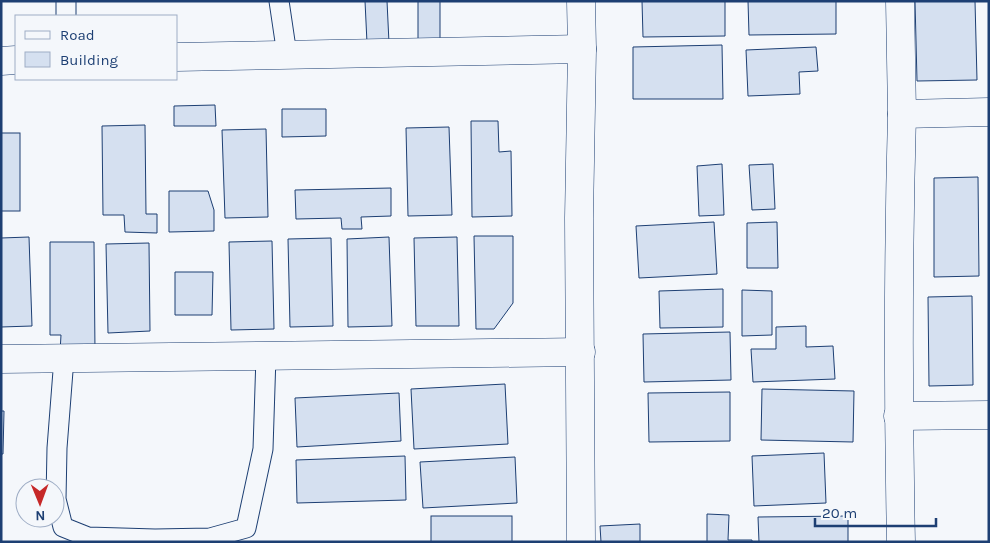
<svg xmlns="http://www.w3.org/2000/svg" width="990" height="543" viewBox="0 0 990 543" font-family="Karla,sans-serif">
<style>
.building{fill:#d5e0f0;stroke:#1d3f73}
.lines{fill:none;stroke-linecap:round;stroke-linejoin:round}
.service-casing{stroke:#1d3f73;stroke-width:21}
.minor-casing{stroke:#1d3f73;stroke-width:29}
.service{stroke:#f4f7fb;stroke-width:19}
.minor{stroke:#f4f7fb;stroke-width:28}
</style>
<rect width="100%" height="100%" fill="#f4f7fb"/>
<g class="building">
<polygon points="365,1 387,1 389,43 367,43"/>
<polygon points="418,1 440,1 440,43 418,44"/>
<polygon points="642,1 725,1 725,36 643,37"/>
<polygon points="748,1 836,1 836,34 749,35"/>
<polygon points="915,1 975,1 977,80 917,81"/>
<polygon points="722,45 723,99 633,99 633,47"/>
<polygon points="816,47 818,71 799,72 800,94 748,96 746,50"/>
<polygon points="215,105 216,126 174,126 174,106"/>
<polygon points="282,109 326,109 326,136 282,137"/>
<polygon points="471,121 498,121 499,152 511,151 512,216 472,217"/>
<polygon points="145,125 146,214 157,214 157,233 125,232 124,215 103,215 102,126"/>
<polygon points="449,127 452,215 408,216 406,128"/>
<polygon points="266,129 268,217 225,218 222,130"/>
<rect x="1" y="133" width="19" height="78"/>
<polygon points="722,164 724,215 699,216 697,166"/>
<polygon points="773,164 775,209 752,210 749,165"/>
<polygon points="978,177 979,276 934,277 934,178"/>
<polygon points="391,188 391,216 361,217 362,229 342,229 341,218 296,219 295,190"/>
<polygon points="169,191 208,191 214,210 214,231 169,232"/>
<polygon points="714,222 717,274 639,278 636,226"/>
<polygon points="777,222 778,268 747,268 747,223"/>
<polygon points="474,236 513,236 513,303 494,329 476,329"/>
<polygon points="29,237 32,326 1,327 1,238"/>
<polygon points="389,237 392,326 348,327 347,239"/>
<polygon points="457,237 459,326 416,326 414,238"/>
<polygon points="331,238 333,326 290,327 288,239"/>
<polygon points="272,241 274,329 231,330 229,242"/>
<polygon points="50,242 94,242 95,352 60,352 61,335 50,335"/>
<polygon points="149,243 150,331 108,333 106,244"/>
<polygon points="175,272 213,272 212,315 175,315"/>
<polygon points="723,289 723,327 660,328 659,291"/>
<polygon points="742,290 772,291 772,335 742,336"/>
<polygon points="972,296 973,385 929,386 928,297"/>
<polygon points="806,326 806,347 833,346 835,379 753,382 751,349 776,349 776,327"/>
<polygon points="730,332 731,380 644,382 643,334"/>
<polygon points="505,384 508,444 414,449 411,389"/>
<polygon points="762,389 854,391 853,442 761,440"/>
<polygon points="730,392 730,441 649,442 648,393"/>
<polygon points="399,393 401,441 297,447 295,398"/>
<polygon points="1,411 4,411 3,454 1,454"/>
<polygon points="824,453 826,503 754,506 752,456"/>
<polygon points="405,456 406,500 297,503 296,460"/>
<polygon points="515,457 517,503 423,508 420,462"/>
<polygon points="707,514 729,515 728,540 752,540 752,542 707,542"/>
<rect x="431" y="516" width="81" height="26"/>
<polygon points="848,516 848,542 759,542 758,517"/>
<polygon points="640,524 640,542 601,542 600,526"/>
</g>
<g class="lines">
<g class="service-casing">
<g id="service">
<polyline points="66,1 66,16"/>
<polyline points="279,1 287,55"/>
<polyline points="64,358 57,448 56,499 63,527 88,537 155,539 210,538 246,528 263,449 266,356"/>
</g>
</g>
<g class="minor-casing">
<g id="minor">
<polyline points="581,1 582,49 579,218 581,542"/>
<polyline points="900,1 902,114"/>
<polyline points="176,57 582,49"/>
<polyline points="1,61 16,60"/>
<polyline points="1,359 581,352"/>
<polyline points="898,416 989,415"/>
<path d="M901,542C898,399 898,257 902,114L989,112"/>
</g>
</g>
<use href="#service" class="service"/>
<use href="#minor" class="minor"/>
</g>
<rect width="990" height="543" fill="none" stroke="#1d3f73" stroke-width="5"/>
<rect x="15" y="15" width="162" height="65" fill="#f4f7fb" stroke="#9eadc5"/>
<rect x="25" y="31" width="25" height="8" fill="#f4f7fb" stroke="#9eadc5"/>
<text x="60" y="40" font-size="15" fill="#1d3f73">Road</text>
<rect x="25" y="52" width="25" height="15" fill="#d5e0f0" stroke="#9eadc5"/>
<text x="60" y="65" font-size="15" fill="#1d3f73">Building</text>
<g transform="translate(40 503) rotate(179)"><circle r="24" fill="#f4f7fb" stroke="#9eadc5"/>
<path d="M0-4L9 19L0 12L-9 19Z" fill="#c62828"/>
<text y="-8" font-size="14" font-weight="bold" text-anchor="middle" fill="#1d3f73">N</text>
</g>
<path d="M815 518v8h121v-8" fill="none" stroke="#1d3f73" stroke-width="2.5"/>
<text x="822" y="518" font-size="15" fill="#1d3f73" stroke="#f4f7fb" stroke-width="4" paint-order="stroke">20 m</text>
</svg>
